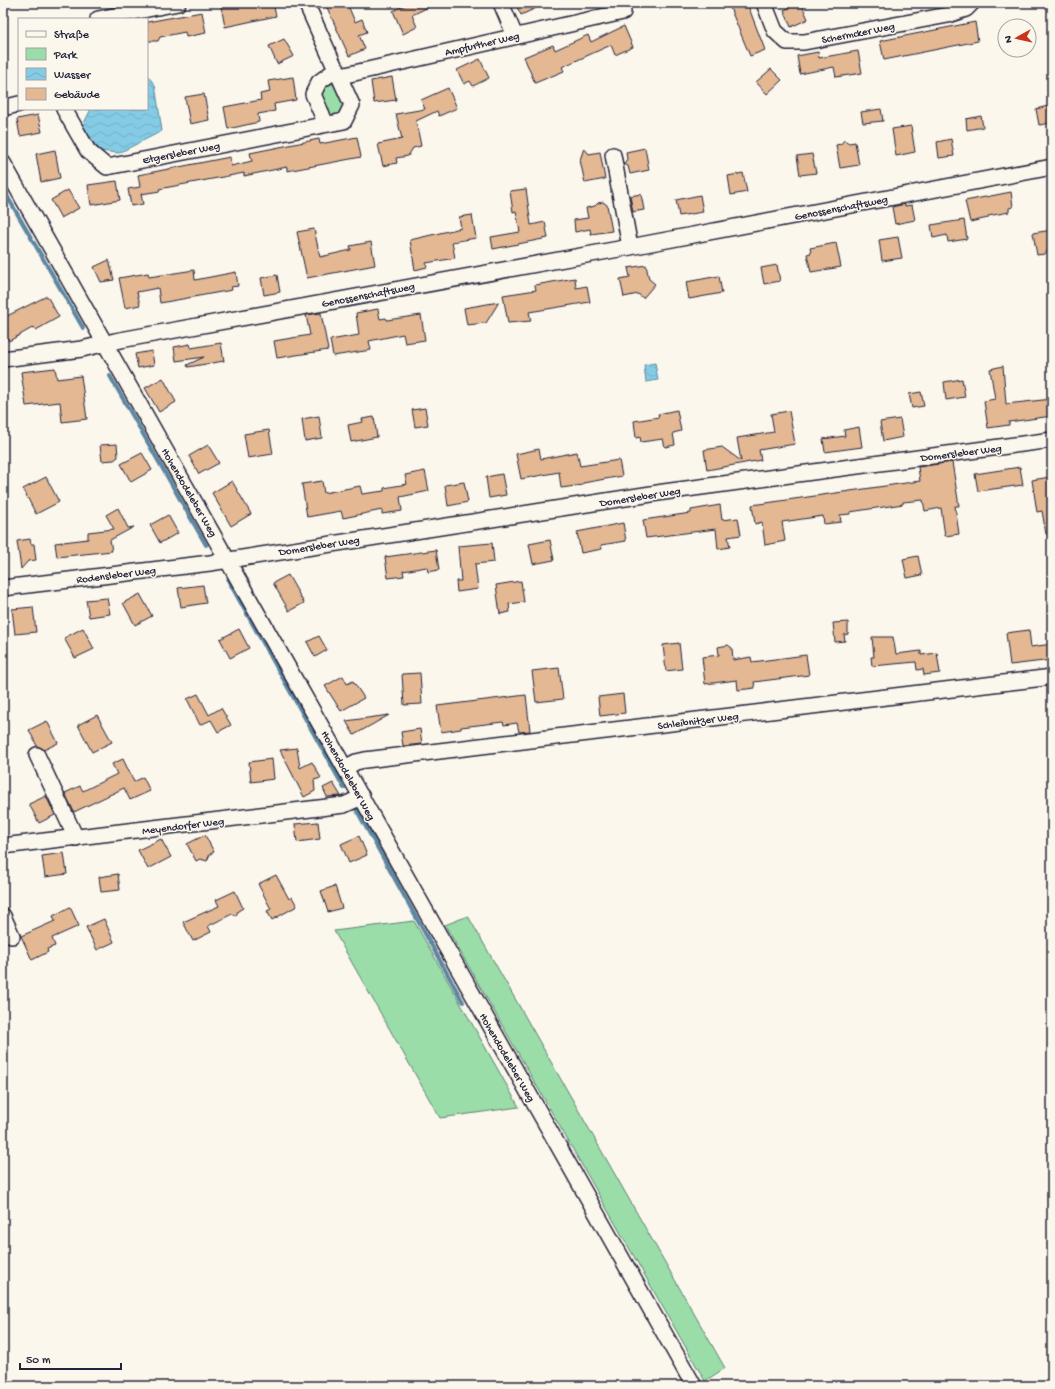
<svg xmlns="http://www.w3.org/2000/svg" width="1055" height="1389" viewBox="0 0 1055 1389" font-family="'Gochi Hand',sans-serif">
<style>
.green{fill:#9adda8;stroke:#5e8072}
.water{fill:url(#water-waves);stroke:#5d87a1}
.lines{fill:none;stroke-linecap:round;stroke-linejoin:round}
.stream{stroke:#5d87a1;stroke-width:4}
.building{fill:#e3b893;stroke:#22223b}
.minor-casing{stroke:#22223b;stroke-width:18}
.minor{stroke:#fbf7ec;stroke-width:15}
.labels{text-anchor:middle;stroke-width:3;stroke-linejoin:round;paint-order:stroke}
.street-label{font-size:11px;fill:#22223b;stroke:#fbf7ec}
</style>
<defs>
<pattern id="water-waves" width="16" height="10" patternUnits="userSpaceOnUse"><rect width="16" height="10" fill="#84cbe5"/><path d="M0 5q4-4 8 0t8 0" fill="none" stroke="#72aec5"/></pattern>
</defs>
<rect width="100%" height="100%" fill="#fbf7ec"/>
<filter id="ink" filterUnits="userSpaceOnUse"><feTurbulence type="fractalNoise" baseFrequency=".025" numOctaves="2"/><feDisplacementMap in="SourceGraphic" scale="8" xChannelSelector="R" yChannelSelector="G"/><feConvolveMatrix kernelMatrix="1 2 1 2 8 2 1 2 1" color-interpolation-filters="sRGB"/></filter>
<g filter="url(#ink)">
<g class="green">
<path d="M329,84H336L346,107L344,112L334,118C324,112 321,98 321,88Z"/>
<polygon points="468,916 725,1368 705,1381 445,925"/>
<polygon points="414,921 519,1107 440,1118 334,931"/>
</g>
<g class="water">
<polygon points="147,75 155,85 162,131 119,153 100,151 82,127 91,109 147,109"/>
<polygon points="655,363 658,380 646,382 644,365"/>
</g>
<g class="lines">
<g class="stream">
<polyline points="3,189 83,328"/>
<polyline points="110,376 206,545"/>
<polyline points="228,580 344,788"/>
<polyline points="356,809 463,1002"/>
</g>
</g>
<g class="building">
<polygon points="237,3 273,3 276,16 225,27 221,6"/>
<polygon points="325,3 347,3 355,22 362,19 367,32 359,35 365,49 349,56"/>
<polygon points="409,3 437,3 412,15 417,27 403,34 393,11"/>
<polygon points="515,3 547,3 521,15"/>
<polygon points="728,3 747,3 765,50 750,56"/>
<polygon points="801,3 808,19 791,27 784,10"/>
<polygon points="202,12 206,33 186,37 185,32 160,37 158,41 147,41 147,22"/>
<polygon points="975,22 978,41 884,60 880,41"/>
<polygon points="624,26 633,47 615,55 611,45 562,67 564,71 535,83 524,57 553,45 555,50 588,35 591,42"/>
<polygon points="284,39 294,56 277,64 269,46"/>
<polygon points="858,51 862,73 836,77 834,67 800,74 797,56 818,52 819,58"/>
<polygon points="480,59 489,78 473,86 470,81 464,84 457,70"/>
<polygon points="771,69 782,80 767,94 756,82"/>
<polygon points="293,77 296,100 274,104 275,111 258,114 259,122 228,129 224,107 261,100 260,94 270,92 268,81"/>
<polygon points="392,77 396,100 374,103 371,81"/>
<polygon points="448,88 457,108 439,116 437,111 416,121 421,146 413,148 408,156 396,158 397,163 383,166 378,144 402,139 396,114 425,109 421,100"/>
<polygon points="204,94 209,120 190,124 185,97"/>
<polygon points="1048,106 1051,123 1039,125 1036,109"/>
<polygon points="881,109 883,121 863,123 861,112"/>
<polygon points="38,115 42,132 20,136 17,119"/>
<polygon points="981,116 983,127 967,130 966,119"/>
<polygon points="911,126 915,152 896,156 892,129"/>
<polygon points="357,137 361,157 287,171 287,167 244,176 244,173 159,189 160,191 141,194 143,204 131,206 128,189 140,187 138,175 230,157 231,166 252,161 250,153 319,139 320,144"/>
<polygon points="951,139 954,156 939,158 937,142"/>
<polygon points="844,140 849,143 855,142 859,165 840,168 836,145 841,144"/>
<polygon points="584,148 589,154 600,152 605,179 585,183 580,160"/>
<polygon points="645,148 649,170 630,174 628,166 624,164 627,159 626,152"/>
<polygon points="55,150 60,178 41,182 36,154"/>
<polygon points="812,154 816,173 800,175 797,156"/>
<polygon points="743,173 747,192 731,195 728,176"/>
<polygon points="117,181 120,200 91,205 88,185"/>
<polygon points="526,189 531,225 545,222 548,238 493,249 491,237 520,232 516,211 513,212 510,191"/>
<polygon points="68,190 79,208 61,218 51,200"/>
<polygon points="1011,192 1013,207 1009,208 1009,212 988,216 988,218 970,222 965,201"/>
<polygon points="641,194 644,210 633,212 630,196"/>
<polygon points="700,195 703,212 679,216 676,200"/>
<polygon points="603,202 607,205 612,231 591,234 590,229 575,232 574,220 588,218 586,208 595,206 598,203"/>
<polygon points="905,204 905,206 912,205 915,220 895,224 892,207"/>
<polygon points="472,215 476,238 452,242 455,258 426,263 427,267 415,270 410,240 461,228 459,217"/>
<polygon points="964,220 967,239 948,242 947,235 933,238 931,225"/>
<polygon points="314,229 320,257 351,250 350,246 371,242 375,265 307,278 297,232"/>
<polygon points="1052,230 1052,249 1048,250 1045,254 1037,255 1033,233"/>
<polygon points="898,237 902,258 882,261 879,240"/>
<polygon points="836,243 841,267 811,272 807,254 811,253 810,248"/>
<polygon points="109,260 114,280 101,282 94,267"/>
<polygon points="646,265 649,279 655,284 643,298 638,294 624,297 620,279 630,277 628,268"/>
<polygon points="777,265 780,281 764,284 761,268"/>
<polygon points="194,270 195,280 236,272 238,286 231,287 232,290 160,303 158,288 137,292 140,305 125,308 119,278 148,273 149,277"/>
<polygon points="277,275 280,292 264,295 261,278"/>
<polygon points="719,276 722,293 689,299 686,282"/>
<polygon points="575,278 576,288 587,286 590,302 529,312 531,321 508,323 503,295 536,290 535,285"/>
<polygon points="47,296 59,317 36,330 34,327 9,341 3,330 3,318"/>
<polygon points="499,302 486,323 467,325 464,308"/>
<polygon points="378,309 380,319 386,318 387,320 421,315 425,340 405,343 403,334 369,341 371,350 333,356 330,340 359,335 356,313"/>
<polygon points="321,313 328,350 277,358 274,341 310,335 306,315"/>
<polygon points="221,343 224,361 188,367 187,365 204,357 176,361 174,347 190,344 191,348"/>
<polygon points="152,351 154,365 138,368 135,354"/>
<polygon points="1003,366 1006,404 1052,399 1052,416 1009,422 1009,425 988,428 984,401 995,399 990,369"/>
<polygon points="55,368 57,379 81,376 87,419 62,422 60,402 26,406 21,372"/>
<polygon points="163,378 176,402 159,412 145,388"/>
<polygon points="962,379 965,397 946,400 944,382"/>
<polygon points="921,392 924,406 912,408 909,394"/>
<polygon points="425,408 428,425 415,427 412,410"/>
<polygon points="677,410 681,431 673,433 675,445 665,447 663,439 641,442 640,437 636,438 634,421 659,417 658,414"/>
<polygon points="789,411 795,444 759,450 761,460 707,470 704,450 722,447 741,461 737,438 774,432 771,414"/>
<polygon points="319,416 322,438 305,441 302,419"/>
<polygon points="374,417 377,437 351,442 348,425 363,422 362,419"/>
<polygon points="900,419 903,437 883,441 880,422"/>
<polygon points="859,427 862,447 825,452 823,439 845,436 844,430"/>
<polygon points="269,430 273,454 248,458 244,434"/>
<polygon points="117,444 118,457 114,460 102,461 100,445"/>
<polygon points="208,445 219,463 199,474 189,456"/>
<polygon points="539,449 541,459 577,452 580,466 619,460 622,476 583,483 583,485 561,488 559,472 521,479 516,454"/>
<polygon points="142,453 152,470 131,482 121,464"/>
<polygon points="952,462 959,506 955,506 959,534 945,536 941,508 925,511 923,500 903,502 903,504 850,512 850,514 840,515 841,522 824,524 823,516 782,522 785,541 765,545 762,522 755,524 752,505 920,481 918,467"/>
<polygon points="1020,467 1023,485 978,491 975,474"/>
<polygon points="425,471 429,491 400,497 402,511 382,514 382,510 343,518 341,511 307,517 302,484 322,481 324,493 360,486 362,494 384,491 384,488 407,484 405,475"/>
<polygon points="502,474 506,495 489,498 486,477"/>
<polygon points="46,477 59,502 36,514 23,489"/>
<polygon points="1050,477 1052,534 1046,534 1042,511 1037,512 1032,480"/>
<polygon points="232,481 251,514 231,526 212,493"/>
<polygon points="464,482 468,502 448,506 445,485"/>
<polygon points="720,505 722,520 738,518 741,535 728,537 730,547 718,549 716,529 646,538 643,520 691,513 691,510"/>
<polygon points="118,508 128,528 134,527 110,540 112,551 57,557 55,543 88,539 88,532 114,529 106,515"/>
<polygon points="168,515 178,533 160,543 150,525"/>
<polygon points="623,523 626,541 601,545 602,549 581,553 577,532"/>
<polygon points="30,539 31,544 34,544 36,560 28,561 21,569 17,541"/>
<polygon points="550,540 554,560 533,564 529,544"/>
<polygon points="492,543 494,562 475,564 478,589 457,592 456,581 461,581 458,546"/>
<polygon points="436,550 439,570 428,572 427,567 403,571 404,576 388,578 385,557"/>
<polygon points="918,556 922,575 907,578 903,559"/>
<polygon points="288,575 304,603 289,611 273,583"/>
<polygon points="521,581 524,602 509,604 510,612 500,614 496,585"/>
<polygon points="203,585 206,603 181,607 178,588"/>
<polygon points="140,594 152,616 135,625 123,603"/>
<polygon points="107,598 110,614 89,617 86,600"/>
<polygon points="33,607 36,632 15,634 12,609"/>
<polygon points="848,622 848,634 844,635 845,641 835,642 833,623"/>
<polygon points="83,628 94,649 75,658 64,638"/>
<polygon points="239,629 249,648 230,658 220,639"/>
<polygon points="1029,630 1031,647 1052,644 1052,660 1010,665 1006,633"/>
<polygon points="319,636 327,650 315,657 307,642"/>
<polygon points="872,637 893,637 896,654 921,651 921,655 937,653 940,673 924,675 923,669 917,670 916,662 872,666 871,657 874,657"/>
<polygon points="679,643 682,669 666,671 663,645"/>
<polygon points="728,645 732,648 733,660 751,657 752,662 806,655 809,675 754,682 755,688 738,690 737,680 705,684 702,657 719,655 718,647"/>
<polygon points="559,668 563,699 536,702 532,671"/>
<polygon points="420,673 422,704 404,705 402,674"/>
<polygon points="343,676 347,684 353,681 364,698 341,711 325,686"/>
<polygon points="198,694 209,715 221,708 231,725 218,732 211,720 200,725 187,699"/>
<polygon points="623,694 625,713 600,716 598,697"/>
<polygon points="526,695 530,731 519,732 517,723 504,725 503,722 461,727 461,729 441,732 437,706"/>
<polygon points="97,715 112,742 92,752 78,725"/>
<polygon points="389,715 354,735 346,721"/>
<polygon points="47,721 58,743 44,750 37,746 29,730"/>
<polygon points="420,729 422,744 403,746 401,732"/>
<polygon points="297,748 300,768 312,762 321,778 314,780 315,791 304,797 280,750"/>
<polygon points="123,759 134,782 143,777 150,791 130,800 124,788 74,812 65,793 80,786 83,791 117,774 112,764"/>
<polygon points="272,759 274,779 251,782 249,762"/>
<polygon points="333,783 341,796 327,797 323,788"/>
<polygon points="46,796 55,815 39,823 29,804"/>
<polygon points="318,822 320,839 297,842 295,824"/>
<polygon points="205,835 214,852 210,854 207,861 200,859 196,861 187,844"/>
<polygon points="359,836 367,855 349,863 341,844"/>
<polygon points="161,839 171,857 148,869 138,850"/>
<polygon points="64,853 67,874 45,877 42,856"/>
<polygon points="118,874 120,890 101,892 99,877"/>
<polygon points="276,875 289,899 292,897 297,906 272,920 267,911 271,909 258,884"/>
<polygon points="335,886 342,908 328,912 321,891"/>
<polygon points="235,891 243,908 238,911 236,916 232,914 208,926 211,932 193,941 183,922 219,906 216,900"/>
<polygon points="70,907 79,926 52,938 55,946 47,949 48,952 32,960 21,936 55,921 53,916"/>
<polygon points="104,919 114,942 97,950 86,927"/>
</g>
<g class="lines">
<g class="minor-casing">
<g id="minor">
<polyline points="501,3 515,36"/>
<polyline points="764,3 775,31 787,42 804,42 948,15 966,9 972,3"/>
<polyline points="98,19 178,3"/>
<polyline points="341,76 623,12"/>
<polyline points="3,108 19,104"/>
<polyline points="64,109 88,151 107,167 344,121 352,105 306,3"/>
<polyline points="326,124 313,94 319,82 337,69"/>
<polyline points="613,155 630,247"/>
<polyline points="3,163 694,1386"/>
<polyline points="3,359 82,349 115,341 630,247 1052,167"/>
<polyline points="3,588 210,563 664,492 1052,440"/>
<polyline points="37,755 76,838"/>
<polyline points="345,768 356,762 365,760 1052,677"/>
<polyline points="3,846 344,805 362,797"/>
<polyline points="3,916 12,936"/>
</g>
</g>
<use href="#minor" class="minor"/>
</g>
</g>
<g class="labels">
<g class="street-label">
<text transform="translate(858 32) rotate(-11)" y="4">Schermcker Weg</text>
<text transform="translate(482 43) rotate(-13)" y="4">Ampfurther Weg</text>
<text transform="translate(181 152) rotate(-11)" y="4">Etgersleber Weg</text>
<text transform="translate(841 207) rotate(-11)" y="4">Genossenschaftsweg</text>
<text transform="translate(368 294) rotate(-11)" y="4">Genossenschaftsweg</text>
<text transform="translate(961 452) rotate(-7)" y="4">Domersleber Weg</text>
<text transform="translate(190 492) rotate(60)" y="4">Hohendodeleber Weg</text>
<text transform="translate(640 496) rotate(-9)" y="4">Domersleber Weg</text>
<text transform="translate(319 545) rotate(-9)" y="4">Domersleber Weg</text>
<text transform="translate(116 574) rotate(-7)" y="4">Rodensleber Weg</text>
<text transform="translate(698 720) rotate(-7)" y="4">Schleibnitzer Weg</text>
<text transform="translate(349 775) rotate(61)" y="4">Hohendodeleber Weg</text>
<text transform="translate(183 825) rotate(-7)" y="4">Meyendorfer Weg</text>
<text transform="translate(508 1057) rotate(60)" y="4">Hohendodeleber Weg</text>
</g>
</g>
<rect width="1055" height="1389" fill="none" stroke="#fbf7ec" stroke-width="16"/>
<rect x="8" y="8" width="1039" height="1373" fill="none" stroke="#22223b" stroke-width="1.5" filter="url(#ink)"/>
<rect x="18" y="18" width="130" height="92" fill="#fbf7ec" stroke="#a4a2a5"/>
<rect x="26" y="31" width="20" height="6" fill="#fbf7ec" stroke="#a4a2a5"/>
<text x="54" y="38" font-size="12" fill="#22223b">Straße</text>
<rect x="26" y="48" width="20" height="12" fill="#9adda8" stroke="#a4a2a5"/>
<text x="54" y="58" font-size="12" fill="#22223b">Park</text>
<rect x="26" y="68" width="20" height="12" fill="url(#water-waves)" stroke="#a4a2a5"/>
<text x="54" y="78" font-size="12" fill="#22223b">Wasser</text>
<rect x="26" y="88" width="20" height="12" fill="#e3b893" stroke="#a4a2a5"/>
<text x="54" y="98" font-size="12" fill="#22223b">Gebäude</text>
<g transform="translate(1017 38) rotate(262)"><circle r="19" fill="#fbf7ec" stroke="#a4a2a5"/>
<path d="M0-3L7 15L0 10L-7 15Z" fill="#c8321e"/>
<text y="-6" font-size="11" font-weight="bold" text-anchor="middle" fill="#22223b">N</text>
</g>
<path d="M20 1363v6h101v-6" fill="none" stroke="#22223b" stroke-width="2"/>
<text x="26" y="1363" font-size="12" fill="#22223b" stroke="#fbf7ec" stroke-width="3" paint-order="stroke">50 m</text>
</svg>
